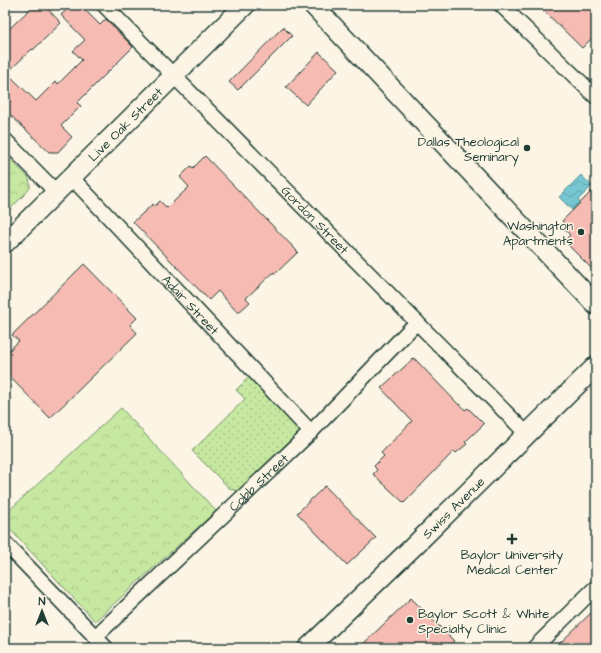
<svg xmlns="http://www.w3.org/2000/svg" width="601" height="653" viewBox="0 0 601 653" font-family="'Architects Daughter',sans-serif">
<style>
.grass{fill:url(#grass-dots);stroke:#73926a}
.park{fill:url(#park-crowns);stroke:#73926a}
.water{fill:url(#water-waves);stroke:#549093}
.building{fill:#f6bbb3;stroke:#1f3d34}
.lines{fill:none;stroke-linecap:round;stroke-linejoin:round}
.street-casing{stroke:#1f3d34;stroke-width:17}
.secondary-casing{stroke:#1f3d34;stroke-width:22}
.street{stroke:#fcf5e5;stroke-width:14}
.secondary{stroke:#fcf5e5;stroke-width:19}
.poi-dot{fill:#1f3d34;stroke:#fcf5e5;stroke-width:1.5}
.labels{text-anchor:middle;stroke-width:3;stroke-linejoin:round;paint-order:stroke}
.street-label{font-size:13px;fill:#1f3d34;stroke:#fcf5e5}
.poi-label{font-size:13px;fill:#1f3d34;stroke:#fcf5e5;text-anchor:end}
</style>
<defs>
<pattern id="grass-dots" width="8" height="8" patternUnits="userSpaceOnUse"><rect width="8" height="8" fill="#c7e8a1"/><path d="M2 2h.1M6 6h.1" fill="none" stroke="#aac88b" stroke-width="1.8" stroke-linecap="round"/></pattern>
<pattern id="park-crowns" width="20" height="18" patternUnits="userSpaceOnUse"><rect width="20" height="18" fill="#c7e8a1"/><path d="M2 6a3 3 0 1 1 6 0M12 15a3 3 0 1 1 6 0" fill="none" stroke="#aac88b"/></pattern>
<pattern id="water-waves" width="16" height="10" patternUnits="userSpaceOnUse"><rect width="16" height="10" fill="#77c7d2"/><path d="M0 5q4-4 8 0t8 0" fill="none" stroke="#61a3ab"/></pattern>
</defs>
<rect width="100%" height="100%" fill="#fcf5e5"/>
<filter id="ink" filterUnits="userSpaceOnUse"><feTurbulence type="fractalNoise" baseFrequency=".025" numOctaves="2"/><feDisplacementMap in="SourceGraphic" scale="8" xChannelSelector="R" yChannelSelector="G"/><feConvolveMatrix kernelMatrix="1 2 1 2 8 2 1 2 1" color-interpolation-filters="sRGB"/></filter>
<g filter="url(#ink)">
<polygon class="grass" points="249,377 303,431 241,490 236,491 229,488 192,451 245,399 236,390"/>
<g class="park">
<polygon points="5,154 29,178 30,184 30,188 23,196 5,214"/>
<polygon points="121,408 216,511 95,621 5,524 5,514"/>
</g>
<polygon class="water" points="581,175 592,186 578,200 580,203 572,210 559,197"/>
<g class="building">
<polygon points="34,5 44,5 61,23 33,50 32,49 7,73 36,101 56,81 58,84 82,60 73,51 85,40 61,15 72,5 80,5 100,25 106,19 133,47 77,103 81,106 61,126 72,137 58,152 49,152 5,110 5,33"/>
<polygon points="538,5 596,5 596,34 582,48"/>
<polygon points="283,27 292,36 238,90 229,82"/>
<polygon points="319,52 338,70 306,105 286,87"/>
<polygon points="205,156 298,252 275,274 274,272 246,298 250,302 238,313 218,291 209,300 133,222 153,204 155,206 160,201 167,208 189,187 180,177 191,166 193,168"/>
<polygon points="596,187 596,273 564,241 570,235 563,228 566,226 562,221"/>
<polygon points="84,264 137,318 130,325 137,333 50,418 5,372 5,354 19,341 12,335"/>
<polygon points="414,358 459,405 460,404 465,410 468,408 484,424 465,442 467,444 456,453 454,451 404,503 373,474 377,470 374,466 384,456 381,453 412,421 381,388"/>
<polygon points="325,486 376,538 347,565 297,513"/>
<polygon points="411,598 454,641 447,648 359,648"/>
<polygon points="596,608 596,648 555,648"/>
</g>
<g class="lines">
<g class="street-casing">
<g id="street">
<path id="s1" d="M104,5L527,434"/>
<polyline points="501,5 596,97"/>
<polyline points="5,140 56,192"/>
<path id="s2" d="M71,177L311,432"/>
<polyline points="5,543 106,648"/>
<path id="s3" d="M95,637L311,432L417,322"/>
<polyline points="534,648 596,587"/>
</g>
</g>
<g class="secondary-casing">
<g id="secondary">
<polyline points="313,5 596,305"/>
<path id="s4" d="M5,243L245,5"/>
<path id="s5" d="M308,648L416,544L596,366"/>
</g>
</g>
<use href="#street" class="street"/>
<use href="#secondary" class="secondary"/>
</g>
</g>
<g class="poi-dot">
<circle cx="527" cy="148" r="4"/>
<circle cx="581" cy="232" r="4"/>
<path d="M510 533h4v4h4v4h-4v4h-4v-4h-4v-4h4z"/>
<circle cx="410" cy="620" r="4"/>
</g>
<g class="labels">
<g class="street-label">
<text dy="5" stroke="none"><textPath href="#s4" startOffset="169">Live Oak Street</textPath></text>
<text dy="5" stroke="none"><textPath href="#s1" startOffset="301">Gordon Street</textPath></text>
<text dy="5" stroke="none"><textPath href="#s2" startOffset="175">Adair Street</textPath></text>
<text dy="5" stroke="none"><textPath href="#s3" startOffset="225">Cobb Street</textPath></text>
<text dy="5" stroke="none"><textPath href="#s5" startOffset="202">Swiss Avenue</textPath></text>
</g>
<g class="poi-label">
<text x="519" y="146">Dallas Theological<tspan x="519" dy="15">Seminary</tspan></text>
<text x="573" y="230">Washington<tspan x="573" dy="15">Apartments</tspan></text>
<text x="512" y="559" text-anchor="middle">Baylor University<tspan x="512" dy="15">Medical Center</tspan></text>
<text x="418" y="618" text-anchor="start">Baylor Scott &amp; White<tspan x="418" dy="15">Specialty Clinic</tspan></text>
</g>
</g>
<rect width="601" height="653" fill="none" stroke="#fcf5e5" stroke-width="20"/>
<rect x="10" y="10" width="581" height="633" fill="none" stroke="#1f3d34" stroke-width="1.5" filter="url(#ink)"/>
<g transform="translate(42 611)" stroke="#fcf5e5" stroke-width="3" paint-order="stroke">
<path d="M0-3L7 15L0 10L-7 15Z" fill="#1f3d34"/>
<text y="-6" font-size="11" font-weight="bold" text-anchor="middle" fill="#1f3d34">N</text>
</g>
</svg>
